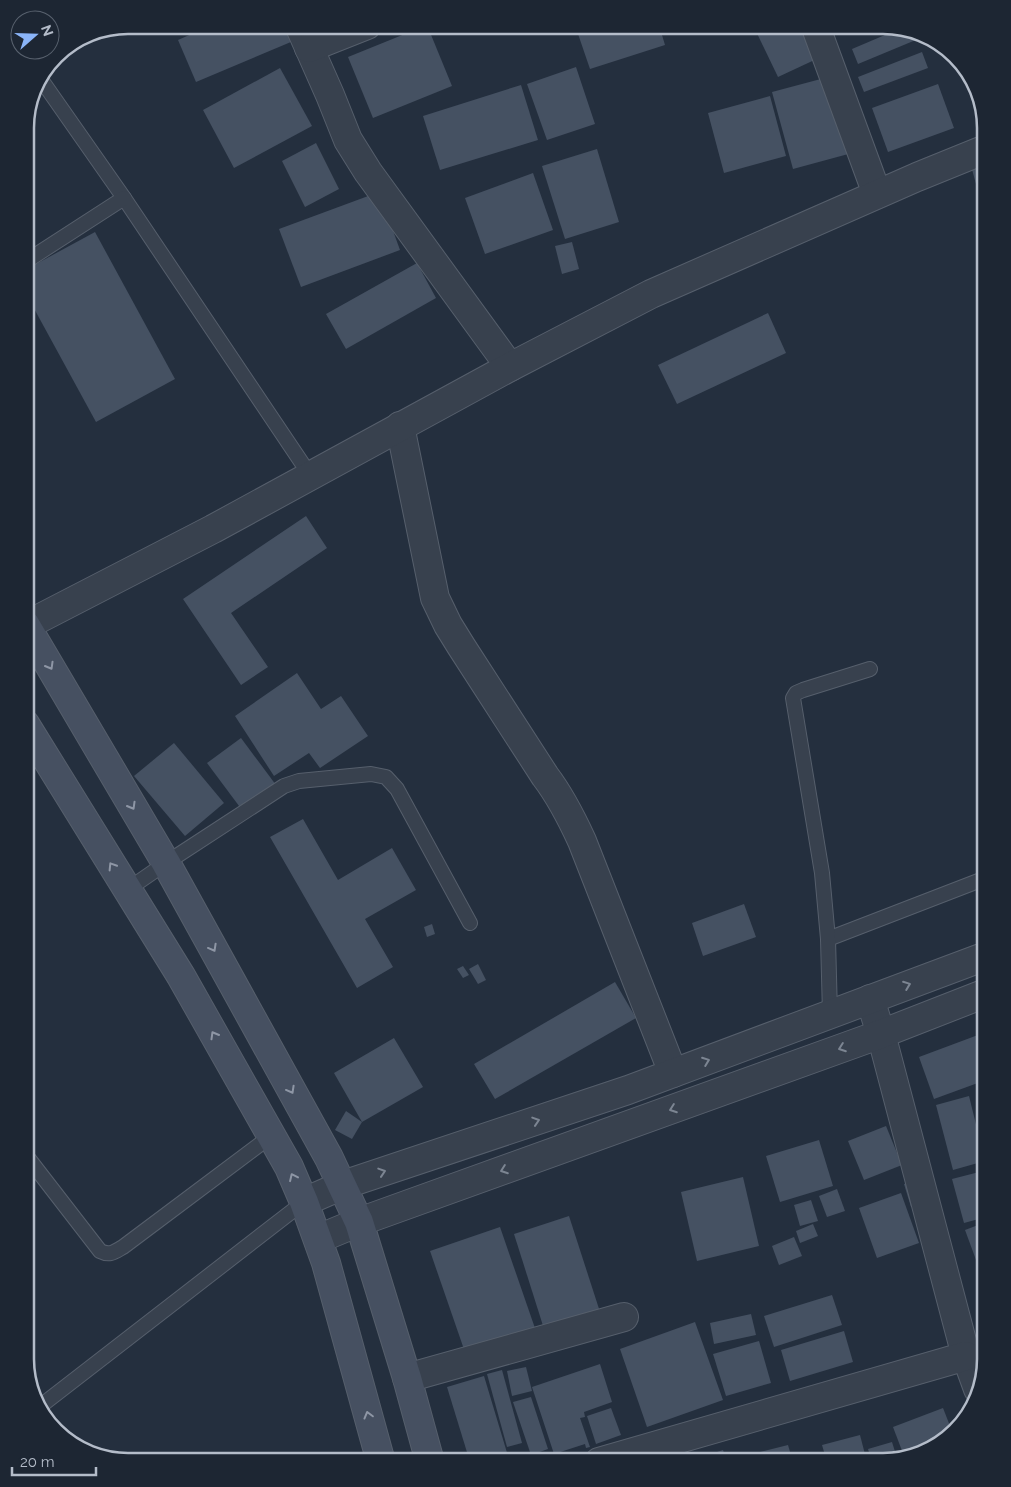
<svg xmlns="http://www.w3.org/2000/svg" width="1011" height="1487" viewBox="0 0 1011 1487" font-family="Raleway,sans-serif">
<style>
.building{fill:#455162}
.lines{fill:none;stroke-linecap:round;stroke-linejoin:round}
.service-casing{stroke:#565f6c;stroke-width:16}
.minor-casing{stroke:#565f6c;stroke-width:30}
.tertiary-casing{stroke:#565f6c;stroke-width:30}
.secondary-casing{stroke:#565f6c;stroke-width:30}
.service{stroke:#38414e;stroke-width:14}
.minor{stroke:#38414e;stroke-width:28}
.tertiary{stroke:#38414e;stroke-width:28}
.secondary{stroke:#465061;stroke-width:28}
.oneway{stroke:#8e96a5}
.oneway2{stroke:#7c8592}
.rim{fill:none;stroke:#b4bcc9;stroke-width:2.5}
</style>
<rect width="100%" height="100%" fill="#242f3e"/>
<g class="building">
<polygon points="212,25 292,25 298,39 196,82 178,40"/>
<polygon points="427,25 452,86 373,118 348,57"/>
<polygon points="597,25 659,25 665,45 590,69 577,31"/>
<polygon points="753,25 808,25 823,56 778,77"/>
<polygon points="899,29 923,37 858,64 852,49"/>
<polygon points="922,52 928,68 864,92 858,77"/>
<polygon points="576,67 595,124 547,140 527,84"/>
<polygon points="280,68 312,126 234,168 203,110"/>
<polygon points="832,76 852,153 793,169 772,92"/>
<polygon points="938,84 954,128 888,152 872,108"/>
<polygon points="521,85 538,140 440,170 423,116"/>
<polygon points="770,96 786,156 724,173 708,113"/>
<polygon points="316,143 339,189 305,207 282,161"/>
<polygon points="597,149 619,222 565,239 542,166"/>
<polygon points="986,158 986,181 976,184 970,162"/>
<polygon points="533,173 553,230 485,254 465,198"/>
<polygon points="379,192 400,250 301,287 279,229"/>
<polygon points="95,232 175,379 96,422 25,292 25,270"/>
<polygon points="572,242 579,269 562,274 555,246"/>
<polygon points="417,263 436,298 346,349 326,314"/>
<polygon points="768,313 786,353 677,404 658,365"/>
<polygon points="306,516 327,548 231,613 268,667 241,685 183,599"/>
<polygon points="297,673 321,709 341,696 368,736 320,768 309,753 274,776 235,716"/>
<polygon points="241,738 276,785 242,810 207,763"/>
<polygon points="174,743 224,803 185,836 134,776"/>
<polygon points="303,819 338,880 392,848 416,890 365,919 393,967 357,988 270,837"/>
<polygon points="744,904 756,937 703,956 692,923"/>
<polygon points="432,924 435,934 427,937 424,927"/>
<polygon points="478,964 486,980 478,984 469,969"/>
<polygon points="463,966 469,975 463,978 457,969"/>
<polygon points="615,982 636,1018 495,1099 474,1064"/>
<polygon points="986,1032 986,1080 934,1099 919,1057"/>
<polygon points="394,1038 423,1087 362,1122 334,1073"/>
<polygon points="969,1096 985,1161 953,1170 936,1105"/>
<polygon points="346,1111 362,1122 352,1139 335,1130"/>
<polygon points="886,1126 902,1165 864,1180 848,1141"/>
<polygon points="819,1140 833,1186 780,1202 766,1156"/>
<polygon points="983,1171 986,1180 986,1217 964,1223 952,1179"/>
<polygon points="743,1177 759,1246 697,1261 681,1192"/>
<polygon points="913,1181 920,1205 911,1207 904,1184"/>
<polygon points="837,1189 845,1211 827,1217 819,1196"/>
<polygon points="901,1193 919,1243 877,1258 859,1208"/>
<polygon points="811,1200 818,1221 800,1226 794,1205"/>
<polygon points="569,1216 601,1315 545,1332 514,1234"/>
<polygon points="986,1222 986,1265 979,1268 965,1230"/>
<polygon points="813,1224 818,1236 800,1243 796,1231"/>
<polygon points="500,1227 537,1334 467,1358 430,1251"/>
<polygon points="794,1237 802,1256 779,1265 772,1246"/>
<polygon points="832,1295 842,1325 774,1347 764,1316"/>
<polygon points="751,1314 756,1335 714,1344 710,1323"/>
<polygon points="695,1322 723,1400 647,1427 620,1349"/>
<polygon points="844,1331 853,1362 790,1381 781,1350"/>
<polygon points="759,1341 771,1383 726,1396 713,1354"/>
<polygon points="600,1364 612,1402 584,1412 585,1417 580,1418 590,1447 586,1448 585,1444 554,1454 532,1387"/>
<polygon points="526,1367 532,1391 512,1396 507,1371"/>
<polygon points="502,1370 522,1443 507,1447 487,1374"/>
<polygon points="484,1376 508,1456 487,1462 470,1462 447,1387"/>
<polygon points="531,1397 548,1449 531,1455 513,1402"/>
<polygon points="611,1408 621,1435 596,1444 587,1416"/>
<polygon points="943,1408 952,1431 934,1448 904,1456 893,1427"/>
<polygon points="860,1435 867,1462 827,1462 822,1445"/>
<polygon points="892,1442 897,1458 883,1462 872,1462 868,1449"/>
<polygon points="788,1445 793,1462 737,1462 736,1458"/>
<polygon points="723,1450 727,1462 687,1462"/>
</g>
<g class="lines">
<g class="service-casing">
<g id="service">
<polyline points="40,78 124,198 310,475"/>
<polyline points="25,262 124,198"/>
<polyline points="127,890 166,863 284,786 299,781 371,774 386,777 397,789 470,923"/>
<polyline points="828,939 986,878"/>
<polyline points="830,1014 828,939 822,873 793,698 796,693 803,690 870,669"/>
<path d="M25,1154L100,1251C110,1256 114,1252 123,1247L271,1136"/>
<polyline points="38,1408 304,1202"/>
</g>
</g>
<g class="minor-casing">
<g id="minor">
<polyline points="299,25 330,95 348,140 368,172 510,367"/>
<polyline points="815,25 877,194"/>
<polyline points="309,48 367,25"/>
<path d="M400,426L435,598L448,625L461,646L545,776C561,797 571,817 582,841L673,1073"/>
<polyline points="25,626 213,529 510,367 651,294 917,177 986,149"/>
<polyline points="870,999 881,1034 966,1356 978,1389"/>
<polyline points="407,1378 624,1317"/>
<polyline points="599,1462 966,1356"/>
</g>
</g>
<g class="tertiary-casing">
<g id="tertiary">
<polyline points="304,1202 343,1185 628,1090 986,956"/>
<polyline points="318,1239 359,1222 881,1034 986,993"/>
</g>
</g>
<g class="secondary-casing">
<g id="secondary">
<polyline points="25,624 166,863 329,1158 359,1222 407,1378 430,1462"/>
<polyline points="25,724 181,976 289,1167 304,1202 326,1263 381,1462"/>
</g>
</g>
<use href="#service" class="service"/>
<use href="#minor" class="minor"/>
<use href="#tertiary" class="tertiary"/>
<use href="#secondary" class="secondary"/>
</g>
<defs><path id="oneway-chevron" d="M-2-3.5L2.5 0L-2 3.5" fill="none" stroke-width="1.6" stroke-linecap="round" stroke-linejoin="round" transform="scale(1.25)"/></defs>
<g class="oneway">
<use href="#oneway-chevron" transform="translate(50 666) rotate(60)"/>
<use href="#oneway-chevron" transform="translate(132 806) rotate(60)"/>
<use href="#oneway-chevron" transform="translate(112 866) rotate(-122)"/>
<use href="#oneway-chevron" transform="translate(213 948) rotate(61)"/>
<use href="#oneway-chevron" transform="translate(214 1035) rotate(-120)"/>
<use href="#oneway-chevron" transform="translate(291 1090) rotate(61)"/>
<use href="#oneway-chevron" transform="translate(293 1177) rotate(-115)"/>
<use href="#oneway-chevron" transform="translate(368 1415) rotate(-105)"/>
</g>
<g class="oneway2">
<use href="#oneway-chevron" transform="translate(907 985) rotate(-21)"/>
<use href="#oneway-chevron" transform="translate(842 1048) rotate(160)"/>
<use href="#oneway-chevron" transform="translate(706 1061) rotate(-21)"/>
<use href="#oneway-chevron" transform="translate(673 1109) rotate(160)"/>
<use href="#oneway-chevron" transform="translate(536 1121) rotate(-18)"/>
<use href="#oneway-chevron" transform="translate(504 1170) rotate(160)"/>
<use href="#oneway-chevron" transform="translate(382 1172) rotate(-18)"/>
</g>
<path d="M0 0H1011V1487H0ZM128 34H883A94 94 0 0 1 977 128V1359A94 94 0 0 1 883 1453H128A94 94 0 0 1 34 1359V128A94 94 0 0 1 128 34Z" fill="#1d2633" fill-rule="evenodd"/>
<path class="rim" d="M128 34H883A94 94 0 0 1 977 128V1359A94 94 0 0 1 883 1453H128A94 94 0 0 1 34 1359V128A94 94 0 0 1 128 34Z"/>
<g transform="translate(35 35) rotate(70)"><circle r="24" fill="#1d2633" stroke="#59626f"/>
<path d="M0-4L9 19L0 12L-9 19Z" fill="#8ab4f8"/>
<text y="-8" font-size="14" font-weight="bold" text-anchor="middle" fill="#b4bcc9">N</text>
</g>
<path d="M12 1467v8h84v-8" fill="none" stroke="#b4bcc9" stroke-width="2.5"/>
<text x="20" y="1467" font-size="15" fill="#b4bcc9" stroke="#1d2633" stroke-width="4" paint-order="stroke">20 m</text>
</svg>
